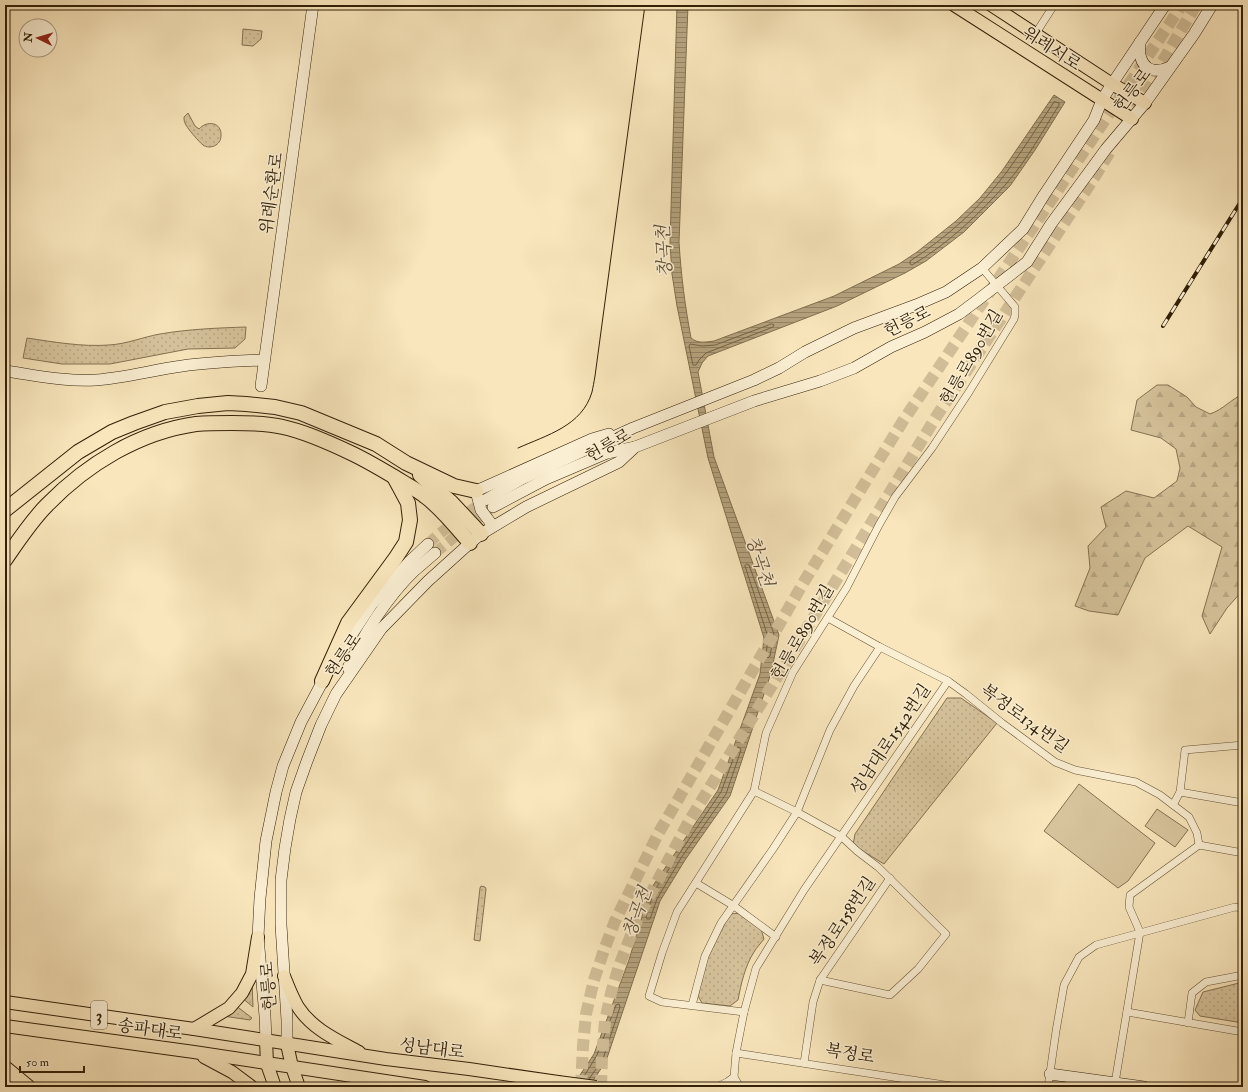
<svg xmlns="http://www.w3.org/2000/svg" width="1248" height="1092" viewBox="0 0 1248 1092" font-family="'IM FELL Double Pica','Noto Serif KR',serif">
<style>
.grass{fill:url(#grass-dots);stroke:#847252}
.forest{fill:url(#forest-firs);stroke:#847252}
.pitch{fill:#d7c49d;stroke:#847252}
.water{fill:url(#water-rules);stroke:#816f4e}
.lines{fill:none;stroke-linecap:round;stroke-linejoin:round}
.shore{stroke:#746242;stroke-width:1}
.secondary-tunnel{stroke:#d1be98;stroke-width:11;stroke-dasharray:11 5.5;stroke-linecap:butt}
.primary-tunnel{stroke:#d1be98;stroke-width:12;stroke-dasharray:12 6;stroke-linecap:butt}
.street-casing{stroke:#645234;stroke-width:8}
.secondary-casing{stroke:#322007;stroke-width:12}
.primary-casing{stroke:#322007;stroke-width:14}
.highway-casing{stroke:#322007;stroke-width:16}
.street{stroke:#fbefd3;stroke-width:7}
.secondary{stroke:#fbefd3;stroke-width:11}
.primary{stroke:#f9e6bc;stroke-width:12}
.highway{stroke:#f9e6bc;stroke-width:14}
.tram{stroke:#322007;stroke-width:1}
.rail-casing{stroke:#322007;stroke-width:4}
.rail{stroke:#fbefd3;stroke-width:2.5;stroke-dasharray:8;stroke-linecap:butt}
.primary-bridge-casing{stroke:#322007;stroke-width:14;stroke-linecap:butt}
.primary-bridge{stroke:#f9e6bc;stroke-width:12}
.labels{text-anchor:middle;stroke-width:3;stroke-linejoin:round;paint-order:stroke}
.shield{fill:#fbefd3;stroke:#6e5e44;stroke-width:1}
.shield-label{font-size:16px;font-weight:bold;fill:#322007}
.street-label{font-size:17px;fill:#322007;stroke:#fbefd3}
.water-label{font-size:18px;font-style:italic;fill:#604e31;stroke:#fbefd3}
</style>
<defs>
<pattern id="grass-dots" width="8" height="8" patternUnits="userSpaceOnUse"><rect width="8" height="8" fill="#d7c49d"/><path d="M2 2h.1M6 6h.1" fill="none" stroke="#b9a886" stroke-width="1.8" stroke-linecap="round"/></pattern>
<pattern id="forest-firs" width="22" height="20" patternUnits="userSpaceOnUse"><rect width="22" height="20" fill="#d7c49d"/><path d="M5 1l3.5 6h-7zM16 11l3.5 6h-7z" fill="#b9a886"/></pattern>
<pattern id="water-rules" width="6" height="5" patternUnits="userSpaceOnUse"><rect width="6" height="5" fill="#b5a37e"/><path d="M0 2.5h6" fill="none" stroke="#948465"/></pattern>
</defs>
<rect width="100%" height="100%" fill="#f9e6bc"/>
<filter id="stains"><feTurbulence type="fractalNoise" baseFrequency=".005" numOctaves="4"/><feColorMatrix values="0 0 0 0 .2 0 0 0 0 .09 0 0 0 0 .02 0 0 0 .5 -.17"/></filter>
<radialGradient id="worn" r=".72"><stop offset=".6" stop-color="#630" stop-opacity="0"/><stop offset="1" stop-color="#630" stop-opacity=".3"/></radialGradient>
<g class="grass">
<polygon points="243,29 262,31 261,39 253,46 242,45"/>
<path d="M188,113L195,126L199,129C207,120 222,122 221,136C221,145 210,150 203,145C200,143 186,127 185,123C184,121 184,119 184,117Z"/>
<path d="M246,327L245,339L235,348L188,349L110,364H62L23,358L27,338C54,342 82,347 109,345C127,344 143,337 160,334C189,329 218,328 246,327Z"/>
<polygon points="947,698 961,698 997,723 884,864 853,845 855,834"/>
<polygon points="481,886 485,887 486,889 480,941 474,940 480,888"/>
<path d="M740,913L761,929L764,939C761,943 757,947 754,952C745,966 741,984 738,1000L730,1006L702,1003L698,996L707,957L730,914Z"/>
<polygon points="252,981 253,1007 241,997"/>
<polygon points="1243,982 1243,1023 1200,1016 1195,1010 1203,992"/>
<polygon points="235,1005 252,1018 250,1020 223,1016"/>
</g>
<path class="forest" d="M1157,385H1168L1187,397L1196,407L1210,414C1224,409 1230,400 1243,394V590L1227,608L1210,634L1202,616L1222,547L1188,526L1145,558L1118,615L1089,611L1075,606L1090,568L1088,546L1106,527L1101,507L1126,491L1154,498L1177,481L1180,468L1176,449L1161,438L1131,430L1137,400Z"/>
<g class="pitch">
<polygon points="1079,784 1155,843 1128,881 1118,888 1044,831"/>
<polygon points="1157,809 1188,830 1175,847 1145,826"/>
</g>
<path class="water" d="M677,5H688L679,242C681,275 685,306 691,338C698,344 706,342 714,341L834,296L899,264L917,252L956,221L980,198L1002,171L1054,95L1065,102L1035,150L1010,186L964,232L926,261L905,273L837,306L708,356L702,363L698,372L714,457L779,635L771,673L730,796L685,860L660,901L606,1061L589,1087H572L594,1054L629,960L650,890L718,790L760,674L764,638L708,458L677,306L672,274L670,243Z"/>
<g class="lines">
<g class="shore">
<path d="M1056,102L1059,103V105C1042,132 1027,160 1006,184C979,214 948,244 912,265L910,264V261C946,238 980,208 1006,173C1023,150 1038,126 1054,102Z"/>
<polygon points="772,324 774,325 773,327 706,353 699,360 696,365 693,365 689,346 690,344 702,346 715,345"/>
<polygon points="747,564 749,565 774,634 770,656 768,658 766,656 768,637 745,566"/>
<polygon points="738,747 740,748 741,750 726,794 681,858 657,899 650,919 647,919 646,917 654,891 721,792"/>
<polyline points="583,1078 597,1055 616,1005 619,1004 620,1007 603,1059 589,1079"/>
</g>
<g class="secondary-tunnel">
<polyline points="428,544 439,534 485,500"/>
<polyline points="435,553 485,512 491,509"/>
</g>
<g class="primary-tunnel">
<polyline points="1135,108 1196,5"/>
<polyline points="581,1087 583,1046 586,1014 594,980 604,950 615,921 658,834 805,580 903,421 1182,5"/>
<polyline points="601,1087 602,1058 605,1021 611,993 619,966 637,920 688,823 936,417 1094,178 1112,148"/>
</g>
<g class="street-casing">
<g id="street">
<polyline points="1036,33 1054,5"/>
<polyline points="828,618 880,647 948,681 966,694 1002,723 1055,762 1075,770 1136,782 1160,795 1189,817 1197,833 1199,845 1130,895 1129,907 1140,932 1115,1083"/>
<polyline points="754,791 797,812 842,837 857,851 878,867 946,934 918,969 890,995 820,980"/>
<polyline points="1180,792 1243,803"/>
<polyline points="1173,805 1180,792 1185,750 1243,745"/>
<polyline points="1199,845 1243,853"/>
<polyline points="696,883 734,906 776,937"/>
<polyline points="692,1005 705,956 721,923 773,849 797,812 830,730 854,686 880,647"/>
<polyline points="744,1012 662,1002 649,996 662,953 677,912 754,791 766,733 793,672 847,587 879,525 895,497 932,448 969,392 1014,319 1015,315 1015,307 982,268"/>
<polyline points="1127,1012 1243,1032"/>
<polyline points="1188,1023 1192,993 1206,982 1243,975"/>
<polyline points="736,1053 958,1087"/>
<polyline points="804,1063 813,1002 820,980 890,878"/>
<polyline points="717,1087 727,1082 734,1077"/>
<polyline points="740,1087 734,1077 736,1053 744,1012 756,968 804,890 948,681"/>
<polyline points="1048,1087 1056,1031 1064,985 1079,957 1096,945 1235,907 1243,908"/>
</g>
</g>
<g class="secondary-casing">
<g id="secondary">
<path d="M1140,42C1140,46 1139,51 1140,55C1144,72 1157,73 1170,67"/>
<path d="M5,371C35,375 65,382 96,380C125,378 153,370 182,366C209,362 237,361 264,360"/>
<polyline points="261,386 313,5"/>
<polyline points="485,500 522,479 633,428 754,380 779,368 805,352 854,328 916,305 946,292 982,268 1023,229 1044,195 1094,120 1102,100 1112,84 1165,5"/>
<polyline points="493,507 546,479 607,453 635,447"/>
<polyline points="493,526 481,510 476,491 592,439 609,434"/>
<polyline points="339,654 372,604 410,561 428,544"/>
<path d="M348,668C362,636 389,595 414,571C421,565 428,559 435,553"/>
<polyline points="266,1040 265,1016 258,937 260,898 266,841 276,792 283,766 301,722 326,675"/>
<polyline points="287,1044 287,1020 281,925 281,880 285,848 290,819 296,792 307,761 321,725 336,694 381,629 428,581 470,543 481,534 526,507 619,462 635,447 754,401 820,381 854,368 891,347 925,332 959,314 979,299 1027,262 1051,224 1106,149 1145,103 1194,34 1212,5"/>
<polyline points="1050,1074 1144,1087"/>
</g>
</g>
<g class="primary-casing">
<g id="primary">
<polyline points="954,5 1132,119"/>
<polyline points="991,5 1112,84 1145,103"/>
<path d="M284,976C288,986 292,997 298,1007C312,1029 337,1040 359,1052"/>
<polyline points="5,1002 194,1029 386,1059 469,1069 558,1082"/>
<polyline points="5,1026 194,1052 425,1087"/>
<polyline points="194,1029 229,1008 242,993 252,974 258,937"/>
<polyline points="266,1040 267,1064 275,1087"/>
<polyline points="287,1044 292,1067 299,1087"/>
<polyline points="204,1057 232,1072 252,1087"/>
</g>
</g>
<g class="highway-casing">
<g id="highway">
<polyline points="420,475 451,502 481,534"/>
<polyline points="5,510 78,452 112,432 134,423 165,412 198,406 228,403 246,404 275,407 301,413 376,444 406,463 454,486 476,491"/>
<path d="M5,560C18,541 31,521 47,505C87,464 139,432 196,424C208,423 220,423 232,423C249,423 267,423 283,427C306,432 330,443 351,453C370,462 388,473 406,484C413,488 420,492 426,497C443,510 456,527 470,543"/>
<polyline points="322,681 348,623 395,559 406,542 410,520 408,503 394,477"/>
<polyline points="5,1068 28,1087"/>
</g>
</g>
<use href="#street" class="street"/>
<use href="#secondary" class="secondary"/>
<use href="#primary" class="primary"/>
<use href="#highway" class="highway"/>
<path class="tram" d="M518,448C547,435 582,426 592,392C593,387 594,382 595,376L645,5"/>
<g class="rail-casing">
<polyline id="rail" points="1163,326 1243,198"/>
</g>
<use href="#rail" class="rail"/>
<g class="primary-bridge-casing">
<polyline id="primary-bridge" points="558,1082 596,1087"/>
</g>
<use href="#primary-bridge" class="primary-bridge"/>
</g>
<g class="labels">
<rect class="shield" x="91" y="1001" width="16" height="28" rx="3"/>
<g class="shield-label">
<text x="99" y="1021">3</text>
</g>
<g class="street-label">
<text transform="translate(1052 48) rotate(33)" y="6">위례서로</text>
<text transform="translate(1132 90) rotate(-53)" y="6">헌릉로</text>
<text transform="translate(271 193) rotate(-82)" y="6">위례순환로</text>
<text transform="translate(907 321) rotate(-26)" y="6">헌릉로</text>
<text transform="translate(971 357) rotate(-60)" y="6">헌릉로890번길</text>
<text transform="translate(608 445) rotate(-30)" y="6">헌릉로</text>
<text transform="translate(802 632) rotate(-60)" y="6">헌릉로890번길</text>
<text transform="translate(343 655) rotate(-55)" y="6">헌릉로</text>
<text transform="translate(1025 718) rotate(36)" y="6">복정로134번길</text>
<text transform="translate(890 739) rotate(-56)" y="6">성남대로1542번길</text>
<text transform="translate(842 921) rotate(-56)" y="6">복정로158번길</text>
<text transform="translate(268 986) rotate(-94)" y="6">헌릉로</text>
<text transform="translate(150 1029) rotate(8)" y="6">송파대로</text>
<text transform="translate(432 1048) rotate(7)" y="6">성남대로</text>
<text transform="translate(850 1053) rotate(9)" y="6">복정로</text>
</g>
<g class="water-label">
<text transform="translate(664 251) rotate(-93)" y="6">창곡천</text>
<text transform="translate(760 561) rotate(72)" y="6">창곡천</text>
<text transform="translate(637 912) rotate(-70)" y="6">창곡천</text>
</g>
</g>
<rect width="1248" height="1092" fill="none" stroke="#f9e6bc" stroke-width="20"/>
<rect x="6" y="6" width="1236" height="1080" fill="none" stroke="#322007" stroke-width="2"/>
<rect x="10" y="10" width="1228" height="1072" fill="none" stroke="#322007"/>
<g transform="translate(38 38) rotate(275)"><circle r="19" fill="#fbefd3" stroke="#ab9c81"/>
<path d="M0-3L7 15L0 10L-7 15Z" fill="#8f2418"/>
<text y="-6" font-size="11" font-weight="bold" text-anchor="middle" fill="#322007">N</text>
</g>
<path d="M20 1066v6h64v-6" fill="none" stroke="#322007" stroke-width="2"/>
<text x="26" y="1066" font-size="12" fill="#322007" stroke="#fbefd3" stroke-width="3" paint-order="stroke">50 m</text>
<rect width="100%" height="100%" filter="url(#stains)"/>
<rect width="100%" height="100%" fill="url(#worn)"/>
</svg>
